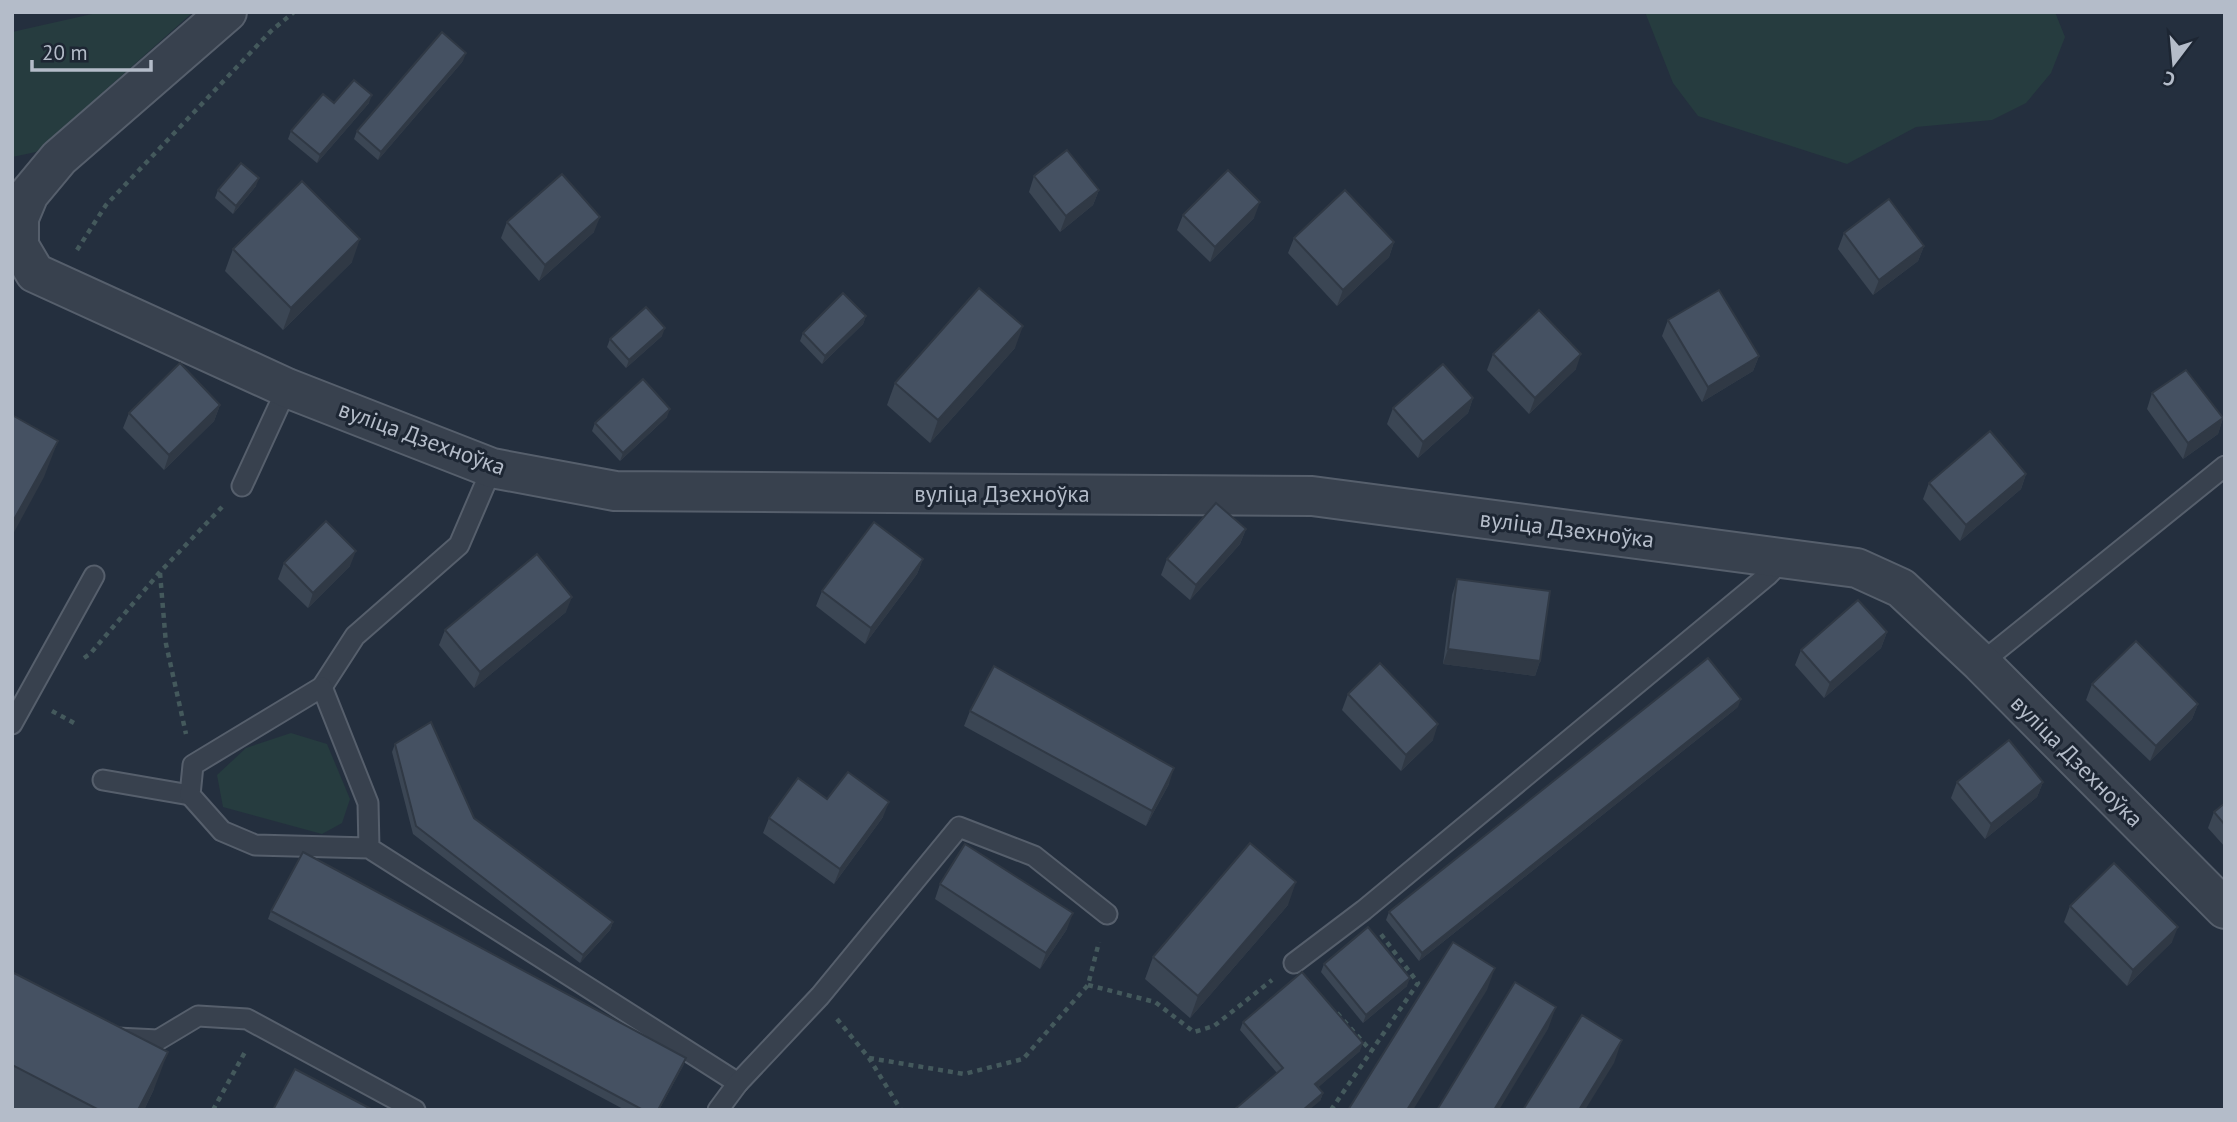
<svg xmlns="http://www.w3.org/2000/svg" width="2237" height="1122" viewBox="0 0 2237 1122" font-family="'PT Sans',sans-serif">
<style>
.green{fill:#263c3f}
.lines{fill:none;stroke-linecap:round;stroke-linejoin:round}
.service-casing{stroke:#565f6c;stroke-width:23}
.minor-casing{stroke:#565f6c;stroke-width:42}
.path{stroke:#44595c;stroke-width:4.5;stroke-dasharray:5 5;stroke-linecap:butt}
.service{stroke:#38414e;stroke-width:19}
.minor{stroke:#38414e;stroke-width:38}
.wall{fill:#3b4654}
.shaded-wall{fill:#303945}
.building{fill:#455162;stroke:#303945;stroke-width:2}
.labels{text-anchor:middle;stroke-width:6;stroke-linejoin:round;paint-order:stroke}
.street-label{font-size:23px;fill:#b4bcc9;stroke:#1d2633}
</style>
<rect width="100%" height="100%" fill="#242f3e"/>
<g class="green">
<polygon points="101,12 193,12 36,152 12,157 12,32"/>
<polygon points="1645,12 2055,12 2065,37 2051,73 2026,103 1992,120 1916,127 1847,164 1698,116 1673,83"/>
<polygon points="291,733 327,744 350,799 342,823 322,834 223,807 217,775 246,748"/>
</g>
<g class="lines">
<g class="service-casing">
<g id="service">
<polyline points="242,486 287,388"/>
<polyline points="1981,663 2225,466"/>
<polyline points="322,687 355,636 459,545 492,468"/>
<polyline points="12,724 94,576"/>
<polyline points="103,780 190,795"/>
<polyline points="369,848 368,803 322,687 193,765 190,795 222,831 255,845 369,848 738,1083"/>
<polyline points="1294,963 1364,910 1767,576 1785,558"/>
<polyline points="117,1038 158,1040 198,1016 247,1019 415,1110"/>
<polyline points="718,1110 738,1083 820,996 959,827 1034,856 1107,914"/>
</g>
</g>
<g class="minor-casing">
<polyline id="minor" points="227,12 59,158 29,194 19,218 19,246 35,273 287,388 492,468 615,491 1312,496 1857,568 1901,588 1981,663 2225,909"/>
</g>
<g class="path">
<polyline points="77,250 106,205 271,31 294,12"/>
<polyline points="160,573 166,644 186,734"/>
<polyline points="84,658 90,654 160,572 222,507"/>
<polyline points="52,711 76,724"/>
<polyline points="1088,985 1155,1002 1194,1032 1214,1026 1272,980"/>
<polyline points="1337,1013 1371,1051"/>
<polyline points="837,1019 869,1058 901,1110"/>
<polyline points="869,1058 964,1074 1023,1059 1088,985 1099,942"/>
<polyline points="213,1110 245,1052"/>
<polyline points="1331,1110 1418,983 1380,933"/>
</g>
<use href="#service" class="service"/>
<use href="#minor" class="minor"/>
</g>
<g class="wall">
<polygon points="463,61 378,160 354,139 357,131"/>
<polygon points="334,103 369,103 317,163 288,139 291,131"/>
<polygon points="1034,176 1099,190 1093,205 1060,232 1029,192"/>
<polygon points="256,186 233,214 215,198 218,190"/>
<polygon points="1183,215 1254,218 1210,262 1177,230"/>
<polygon points="507,222 594,232 539,281 501,238"/>
<polygon points="1844,233 1924,246 1918,261 1873,295 1838,249"/>
<polygon points="1294,238 1394,242 1389,257 1337,306 1288,253"/>
<polygon points="233,249 352,262 283,330 225,271"/>
<polygon points="866,316 863,324 822,364 800,341 803,333"/>
<polygon points="1668,320 1759,356 1753,371 1702,402 1662,336"/>
<polygon points="662,336 626,368 607,347 610,339"/>
<polygon points="1015,348 930,443 887,405 895,383"/>
<polygon points="1493,354 1576,369 1529,414 1487,370"/>
<polygon points="2152,393 2223,418 2218,434 2183,459 2147,409"/>
<polygon points="1473,398 1468,413 1418,458 1387,424 1393,408"/>
<polygon points="220,405 214,421 164,470 123,428 129,413"/>
<polygon points="667,417 620,461 592,431 595,423"/>
<polygon points="2026,474 2021,489 1960,541 1923,499 1929,483"/>
<polygon points="1246,529 1240,544 1190,600 1161,575 1167,559"/>
<polygon points="923,559 917,574 865,644 816,606 822,591"/>
<polygon points="284,563 350,566 308,608 278,579"/>
<polygon points="1457,579 1540,661 1535,676 1443,664 1452,595"/>
<polygon points="566,612 474,688 439,645 445,630"/>
<polygon points="1887,632 1881,648 1824,698 1795,665 1801,650"/>
<polygon points="2092,684 2198,704 2192,719 2150,761 2086,700"/>
<polygon points="1348,694 1433,740 1401,771 1342,710"/>
<polygon points="1738,707 1419,961 1386,920 1389,912"/>
<polygon points="970,711 1169,784 1146,826 964,726"/>
<polygon points="395,744 474,818 613,922 610,930 580,963 413,834 392,752"/>
<polygon points="1957,782 2043,782 2037,797 1985,839 1951,798"/>
<polygon points="827,799 883,817 834,884 763,833 769,818"/>
<polygon points="2225,803 2225,847 2208,828 2214,812"/>
<polygon points="940,884 1067,929 1040,969 935,899"/>
<polygon points="1288,905 1190,1018 1145,979 1153,957"/>
<polygon points="2070,906 2172,942 2127,986 2064,922"/>
<polygon points="271,911 686,1058 683,1066 659,1110 625,1110 268,919"/>
<polygon points="1324,964 1407,986 1363,1023 1321,972"/>
<polygon points="12,972 154,1089 144,1110 15,1110 12,1108"/>
<polygon points="1243,1022 1360,1051 1318,1087 1323,1093 1320,1101 1277,1073 1240,1030"/>
</g>
<g class="shaded-wall">
<polygon points="466,53 463,61 378,160 381,152"/>
<polygon points="372,95 369,103 317,163 320,155"/>
<polygon points="259,178 256,186 233,214 236,206"/>
<polygon points="1099,190 1093,205 1060,232 1066,216"/>
<polygon points="1260,202 1254,218 1210,262 1215,247"/>
<polygon points="600,217 594,232 539,281 545,265"/>
<polygon points="360,239 352,262 283,330 291,308"/>
<polygon points="1394,242 1389,257 1337,306 1343,290"/>
<polygon points="1924,246 1918,261 1873,295 1879,280"/>
<polygon points="866,316 863,324 822,364 825,356"/>
<polygon points="1023,326 1015,348 930,443 938,420"/>
<polygon points="665,328 662,336 626,368 629,360"/>
<polygon points="1581,354 1576,369 1529,414 1535,398"/>
<polygon points="1759,356 1753,371 1702,402 1708,387"/>
<polygon points="1473,398 1468,413 1418,458 1423,442"/>
<polygon points="220,405 214,421 164,470 169,455"/>
<polygon points="670,409 667,417 620,461 623,453"/>
<polygon points="2223,418 2218,434 2183,459 2188,443"/>
<polygon points="58,441 44,477 12,536 12,523"/>
<polygon points="2026,474 2021,489 1960,541 1966,525"/>
<polygon points="1246,529 1240,544 1190,600 1196,585"/>
<polygon points="356,551 350,566 308,608 313,593"/>
<polygon points="923,559 917,574 865,644 871,628"/>
<polygon points="572,597 566,612 474,688 480,672"/>
<polygon points="1887,632 1881,648 1824,698 1830,683"/>
<polygon points="1448,649 1540,661 1535,676 1443,664"/>
<polygon points="1741,699 1738,707 1419,961 1422,953"/>
<polygon points="2198,704 2192,719 2150,761 2156,746"/>
<polygon points="1438,724 1433,740 1401,771 1406,755"/>
<polygon points="1174,768 1169,784 1146,826 1152,811"/>
<polygon points="2043,782 2037,797 1985,839 1991,824"/>
<polygon points="889,802 883,817 834,884 840,869"/>
<polygon points="1296,882 1288,905 1190,1018 1198,996"/>
<polygon points="1073,913 1067,929 1040,969 1046,953"/>
<polygon points="613,922 610,930 580,963 583,955"/>
<polygon points="2178,927 2172,942 2127,986 2133,970"/>
<polygon points="1495,968 1487,990 1413,1110 1407,1110"/>
<polygon points="1410,978 1407,986 1363,1023 1366,1015"/>
<polygon points="1556,1007 1548,1029 1499,1110 1494,1110"/>
<polygon points="1622,1040 1614,1063 1585,1110 1579,1110"/>
<polygon points="1363,1043 1360,1051 1313,1092 1315,1084"/>
<polygon points="168,1052 154,1089 144,1110 138,1110"/>
<polygon points="686,1058 683,1066 659,1110 658,1110"/>
<polygon points="1323,1093 1320,1101 1309,1110 1303,1110"/>
</g>
<g class="building">
<polygon points="442,32 466,53 381,152 357,131"/>
<polygon points="354,80 372,95 320,155 291,131 323,94 334,103"/>
<polygon points="1067,150 1099,190 1066,216 1034,176"/>
<polygon points="241,163 259,178 236,206 218,190"/>
<polygon points="1228,170 1260,202 1215,247 1183,215"/>
<polygon points="562,174 600,217 545,265 507,222"/>
<polygon points="302,181 360,239 291,308 233,249"/>
<polygon points="1345,190 1394,242 1343,290 1294,238"/>
<polygon points="1889,199 1924,246 1879,280 1844,233"/>
<polygon points="979,288 1023,326 938,420 895,383"/>
<polygon points="1719,290 1759,356 1708,387 1668,320"/>
<polygon points="843,293 866,316 825,356 803,333"/>
<polygon points="646,307 665,328 629,360 610,339"/>
<polygon points="1539,310 1581,354 1535,398 1493,354"/>
<polygon points="180,363 220,405 169,455 129,413"/>
<polygon points="1443,364 1473,398 1423,442 1393,408"/>
<polygon points="2186,370 2223,418 2188,443 2152,393"/>
<polygon points="643,379 670,409 623,453 595,423"/>
<polygon points="12,415 58,441 12,523"/>
<polygon points="1990,431 2026,474 1966,525 1929,483"/>
<polygon points="1216,503 1246,529 1196,585 1167,559"/>
<polygon points="326,521 356,551 313,593 284,563"/>
<polygon points="874,522 923,559 871,628 822,591"/>
<polygon points="537,554 572,597 480,672 445,630"/>
<polygon points="1457,579 1550,591 1540,661 1448,649"/>
<polygon points="1858,600 1887,632 1830,683 1801,650"/>
<polygon points="2136,641 2198,704 2156,746 2092,684"/>
<polygon points="1708,658 1741,699 1422,953 1389,912"/>
<polygon points="1380,663 1438,724 1406,755 1348,694"/>
<polygon points="994,666 1174,768 1152,811 970,711"/>
<polygon points="431,722 474,818 613,922 583,955 416,826 395,744"/>
<polygon points="2009,740 2043,782 1991,824 1957,782"/>
<polygon points="848,772 889,802 840,869 769,818 798,778 827,799"/>
<polygon points="2225,803 2225,825 2214,812"/>
<polygon points="1250,843 1296,882 1198,996 1153,957"/>
<polygon points="965,844 1073,913 1046,953 940,884"/>
<polygon points="303,852 686,1058 658,1110 643,1110 271,911"/>
<polygon points="2114,863 2178,927 2133,970 2070,906"/>
<polygon points="1368,927 1410,978 1366,1015 1324,964"/>
<polygon points="1453,942 1495,968 1407,1110 1348,1110"/>
<polygon points="12,972 168,1052 138,1110 99,1110 12,1065"/>
<polygon points="1302,972 1363,1043 1315,1084 1323,1093 1303,1110 1234,1110 1283,1068 1243,1022"/>
<polygon points="1515,982 1556,1007 1494,1110 1437,1110"/>
<polygon points="1582,1015 1622,1040 1579,1110 1523,1110"/>
<polygon points="295,1069 373,1110 273,1110"/>
</g>
<g class="labels">
<g class="street-label">
<text transform="translate(422 438) rotate(20)" y="8">вуліца Дзехноўка</text>
<text x="1002" y="502">вуліца Дзехноўка</text>
<text transform="translate(1567 529) rotate(7)" y="8">вуліца Дзехноўка</text>
<text transform="translate(2077 761) rotate(45)" y="8">вуліца Дзехноўка</text>
</g>
</g>
<rect width="2237" height="1122" fill="none" stroke="#b4bcc9" stroke-width="28"/>
<g transform="translate(2174 63) rotate(196)" stroke="#1d2633" stroke-width="5" paint-order="stroke">
<path d="M0-5L12 26L0 18L-12 26Z" fill="#b4bcc9"/>
<text y="-10" font-size="19" font-weight="bold" text-anchor="middle" fill="#b4bcc9">С</text>
</g>
<path d="M32 60v10h119v-10" fill="none" stroke="#b4bcc9" stroke-width="3.5"/>
<text x="42" y="60" font-size="21" fill="#b4bcc9" stroke="#1d2633" stroke-width="5" paint-order="stroke">20 m</text>
</svg>
